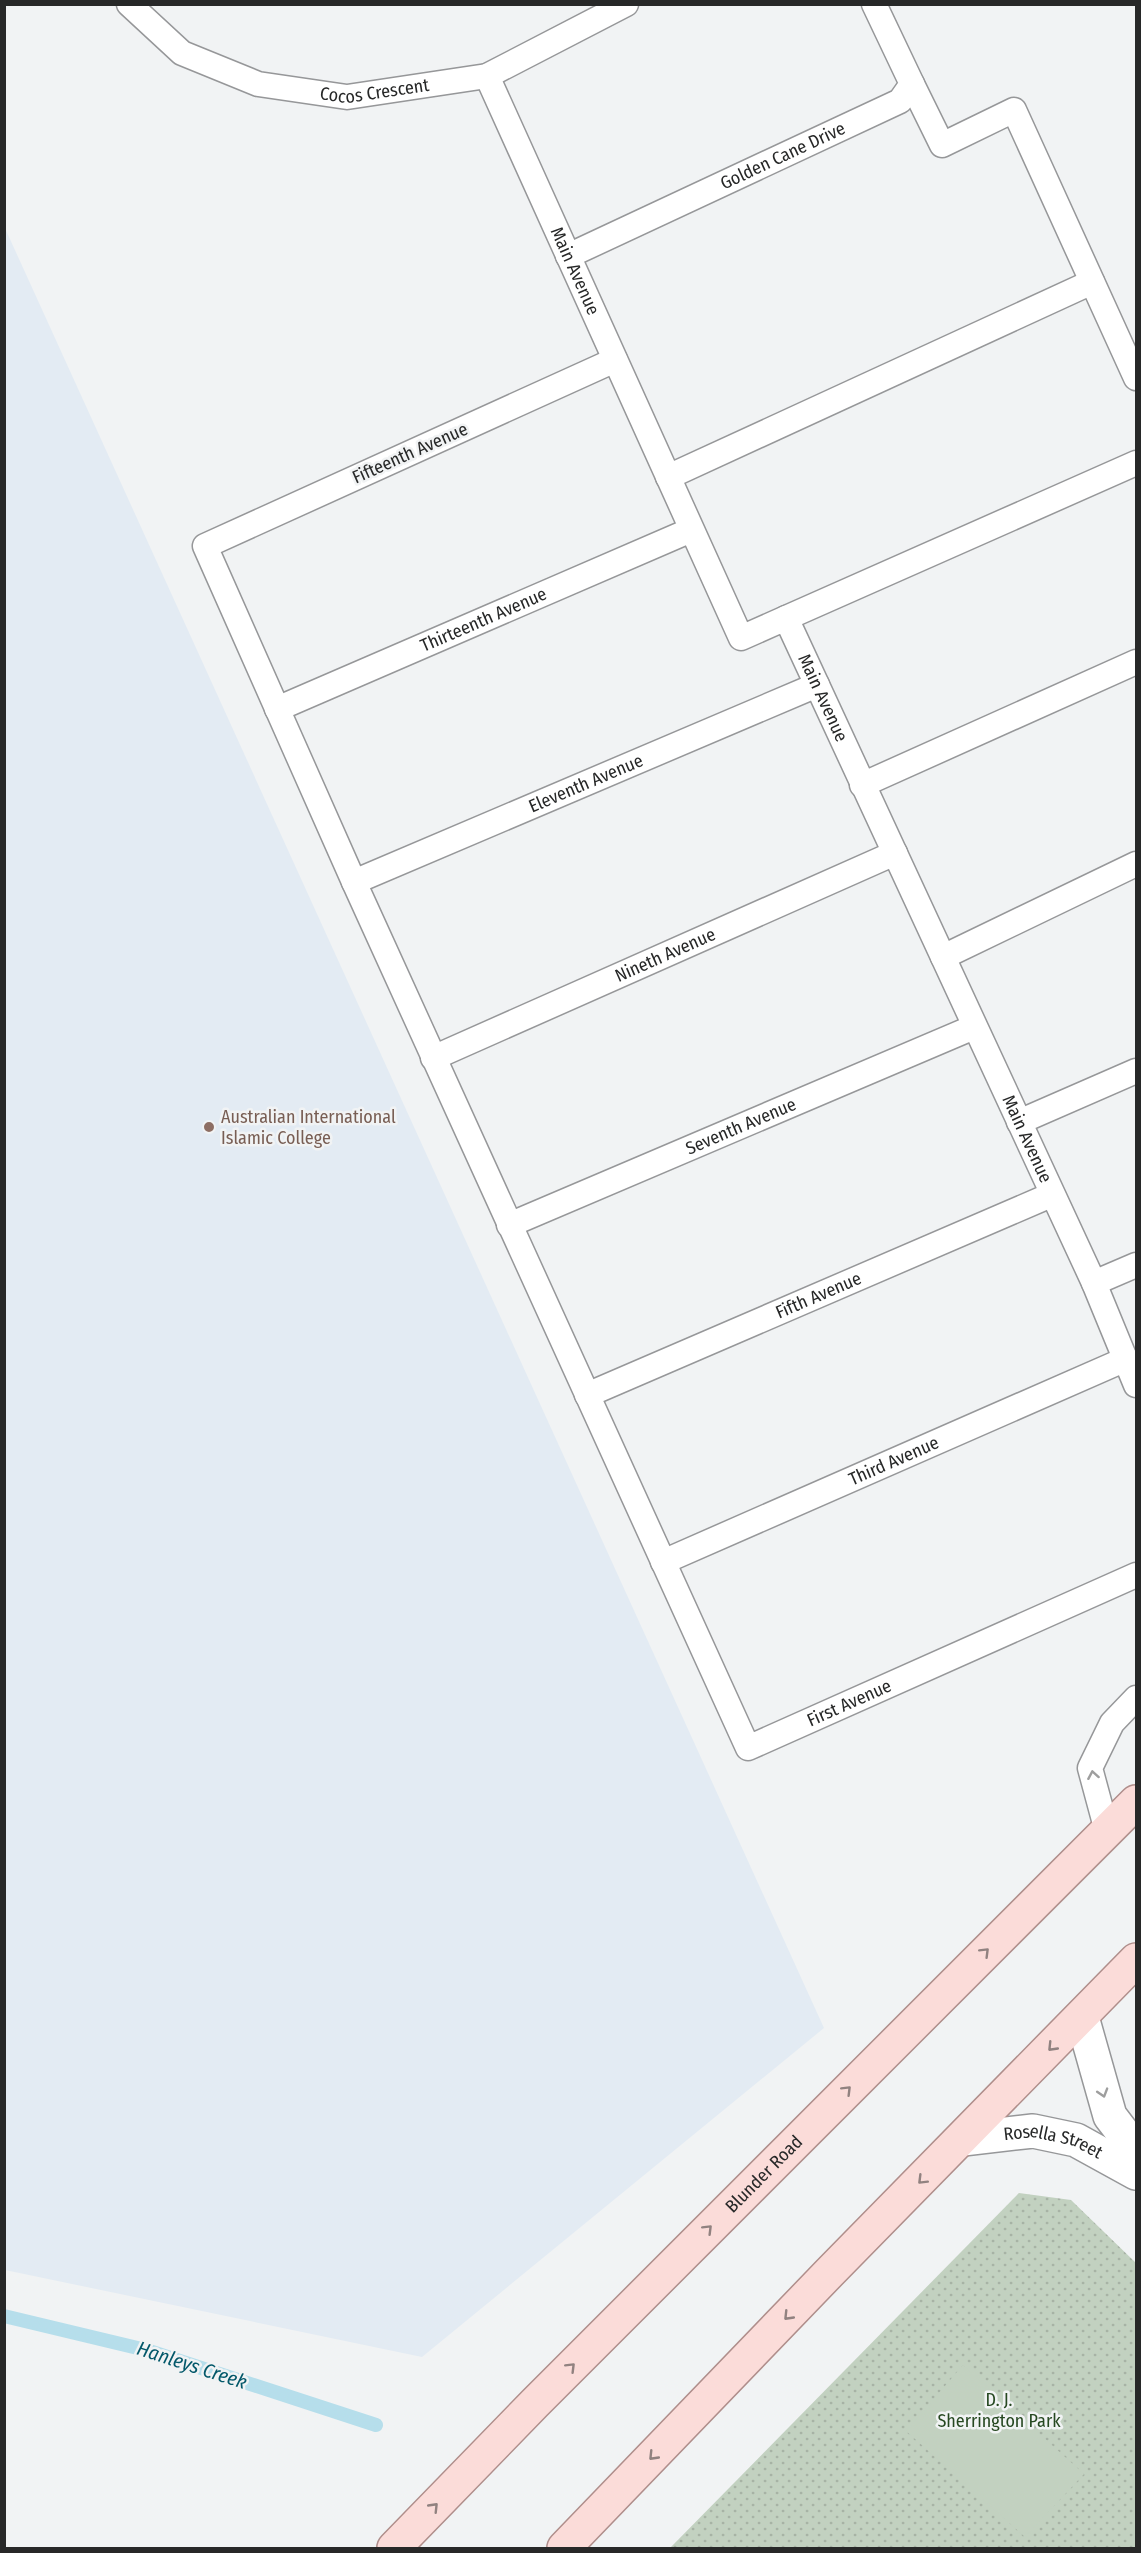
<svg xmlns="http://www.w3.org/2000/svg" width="1141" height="2553" viewBox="0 0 1141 2553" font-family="'Fira Sans Condensed',sans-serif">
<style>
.built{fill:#e3ebf3}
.park{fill:url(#park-dots)}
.pitch{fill:#c2d1c0}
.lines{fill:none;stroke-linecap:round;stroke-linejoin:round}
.stream{stroke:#b6deeb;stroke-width:14}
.service-casing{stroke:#969799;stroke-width:27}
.minor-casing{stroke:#969799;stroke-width:36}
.primary-casing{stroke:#af8e8b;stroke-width:36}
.service{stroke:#fff;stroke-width:24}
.minor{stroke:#fff;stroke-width:33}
.primary{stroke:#fbdcd9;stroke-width:33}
.oneway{stroke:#9e9e9e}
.oneway2{stroke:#918280}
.education-dot{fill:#8d6e63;stroke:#f1f3f4;stroke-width:2}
.labels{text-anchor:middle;stroke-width:5;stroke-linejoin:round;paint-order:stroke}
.street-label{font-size:18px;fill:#272828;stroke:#f1f3f4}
.education-label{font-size:18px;fill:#785e54;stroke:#f1f3f4;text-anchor:start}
.park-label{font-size:18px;fill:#264821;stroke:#f1f3f4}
.water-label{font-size:20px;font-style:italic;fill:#03586a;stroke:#f1f3f4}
</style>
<defs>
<pattern id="park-dots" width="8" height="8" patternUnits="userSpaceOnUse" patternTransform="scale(1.5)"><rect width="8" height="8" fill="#c2d1c0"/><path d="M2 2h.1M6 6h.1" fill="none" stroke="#a7b3a5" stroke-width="1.8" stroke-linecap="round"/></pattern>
</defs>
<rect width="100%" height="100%" fill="#f1f3f4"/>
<polygon class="built" points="4,226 824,2028 422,2357 5,2270"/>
<polygon class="park" points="1019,2193 1071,2200 1136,2263 1136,2548 670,2548"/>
<polygon class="pitch" points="963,2365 1084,2474 1025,2537 906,2431"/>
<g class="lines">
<polyline class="stream" points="4,2316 146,2350 376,2425"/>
<g class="service-casing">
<g id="service">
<path id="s1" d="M129,4L182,53L258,84L347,97L487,76L626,4"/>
<path id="s2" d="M487,76L741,638L786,618L1094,1283L1136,1385"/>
<polyline points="912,84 942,145 1014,110 1136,378"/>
<path id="s3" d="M568,256L900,101L912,84L874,4"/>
<path id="s4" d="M615,360L205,546L354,882L748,1748L1136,1575"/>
<polyline points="668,477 1092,282"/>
<polyline points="786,618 1136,463"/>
<path id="s5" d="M277,709L691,530"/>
<polyline points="862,785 1136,662"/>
<path id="s6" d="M354,882L817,685"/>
<polyline points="943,957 1136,864"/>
<path id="s7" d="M433,1058L895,853"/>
<polyline points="1019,1122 1136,1071"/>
<path id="s8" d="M509,1225L974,1027"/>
<polyline points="1094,1283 1136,1265"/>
<path id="s9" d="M587,1395L1051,1195"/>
<path id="s10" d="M663,1562L1126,1359"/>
<polyline points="1107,1831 1090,1768 1112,1723 1136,1698"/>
</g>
</g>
<g class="minor-casing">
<g id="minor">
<polyline points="1082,2017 1110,2116 1136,2150"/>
<path id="s11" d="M963,2139L1033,2131L1076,2140L1136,2173"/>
</g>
</g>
<g class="primary-casing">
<g id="primary">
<path id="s12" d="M394,2548L535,2403L1136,1802"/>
<polyline points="564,2548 829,2273 1136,1960"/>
</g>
</g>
<use href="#service" class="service"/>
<use href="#minor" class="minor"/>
<use href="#primary" class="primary"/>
</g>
<defs><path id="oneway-chevron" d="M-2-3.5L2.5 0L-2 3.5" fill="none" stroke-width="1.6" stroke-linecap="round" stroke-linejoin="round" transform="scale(1.5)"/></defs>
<g class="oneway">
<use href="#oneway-chevron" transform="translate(1093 1775) rotate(-100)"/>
<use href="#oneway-chevron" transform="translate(1103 2093) rotate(73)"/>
</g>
<g class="oneway2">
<use href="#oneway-chevron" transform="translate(985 1952) rotate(-45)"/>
<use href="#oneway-chevron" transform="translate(1052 2047) rotate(134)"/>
<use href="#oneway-chevron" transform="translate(847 2090) rotate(-45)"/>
<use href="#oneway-chevron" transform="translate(922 2180) rotate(135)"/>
<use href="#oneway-chevron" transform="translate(708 2229) rotate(-45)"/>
<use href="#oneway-chevron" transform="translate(788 2316) rotate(134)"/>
<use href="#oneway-chevron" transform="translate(571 2367) rotate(-45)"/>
<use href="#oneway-chevron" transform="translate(653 2456) rotate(134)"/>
<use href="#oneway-chevron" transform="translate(434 2507) rotate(-46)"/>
</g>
<circle class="education-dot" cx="209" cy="1127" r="6"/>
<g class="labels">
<g class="street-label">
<text dy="6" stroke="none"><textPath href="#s1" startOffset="272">Cocos Crescent</textPath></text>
<text dy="6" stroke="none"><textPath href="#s3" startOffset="237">Golden Cane Drive</textPath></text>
<text dy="6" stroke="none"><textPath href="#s2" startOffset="214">Main Avenue</textPath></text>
<text transform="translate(410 453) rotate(-24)" y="6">Fifteenth Avenue</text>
<text dy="6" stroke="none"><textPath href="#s5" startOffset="225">Thirteenth Avenue</textPath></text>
<text dy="6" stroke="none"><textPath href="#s2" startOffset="754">Main Avenue</textPath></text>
<text dy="6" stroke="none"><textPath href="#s6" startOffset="252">Eleventh Avenue</textPath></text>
<text dy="6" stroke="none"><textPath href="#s7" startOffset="254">Nineth Avenue</textPath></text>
<text dy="6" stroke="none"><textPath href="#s8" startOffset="252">Seventh Avenue</textPath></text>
<text dy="6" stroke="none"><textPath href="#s2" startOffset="1240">Main Avenue</textPath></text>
<text dy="6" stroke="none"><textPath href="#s9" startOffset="252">Fifth Avenue</textPath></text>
<text dy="6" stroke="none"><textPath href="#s10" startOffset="252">Third Avenue</textPath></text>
<text dy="6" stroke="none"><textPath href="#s4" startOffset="1880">First Avenue</textPath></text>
<text dy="6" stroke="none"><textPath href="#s11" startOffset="92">Rosella Street</textPath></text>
<text dy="6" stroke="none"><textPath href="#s12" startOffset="526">Blunder Road</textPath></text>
</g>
<g class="education-label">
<text x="221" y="1123">Australian International<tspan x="221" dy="21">Islamic College</tspan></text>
</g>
<g class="park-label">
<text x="999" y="2406">D. J.<tspan x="999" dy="21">Sherrington Park</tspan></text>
</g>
<g class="water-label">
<text transform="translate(192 2365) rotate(18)" y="7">Hanleys Creek</text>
</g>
</g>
<rect width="1141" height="2553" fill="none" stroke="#272828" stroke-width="12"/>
</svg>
